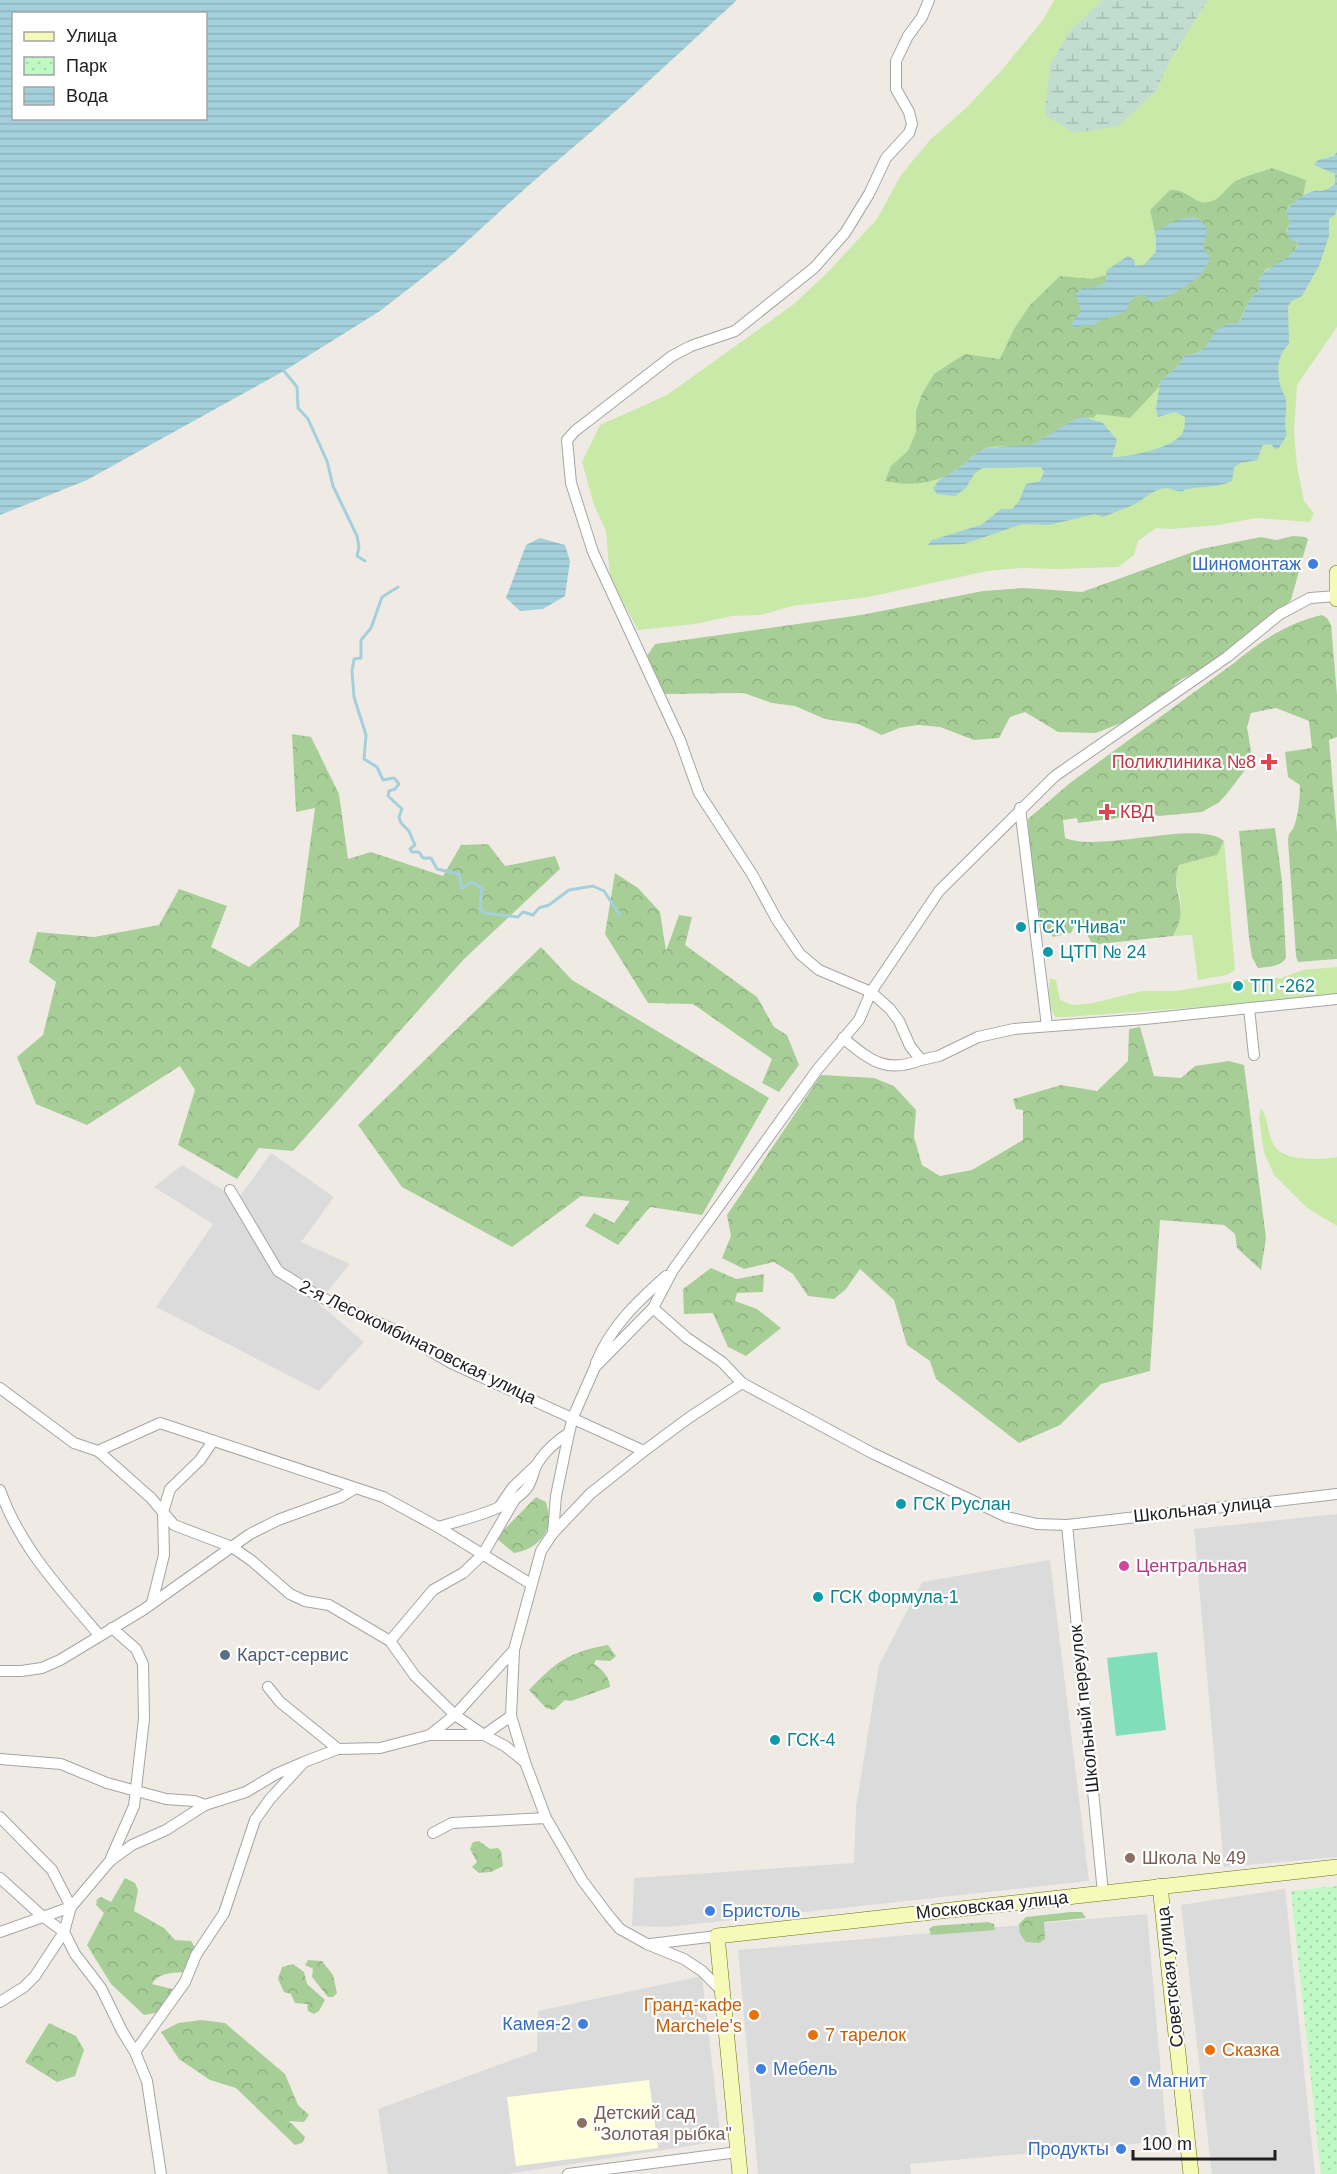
<svg xmlns="http://www.w3.org/2000/svg" width="1337" height="2174" viewBox="0 0 1337 2174" font-family="Arial,sans-serif">
<style>
.residential{fill:#dcdbdb}
.education{fill:#ffffdc}
.grass{fill:#c9e9a9}
.forest{fill:url(#forest-crowns)}
.wetland{fill:url(#wetland-marsh)}
.park{fill:url(#park-dots)}
.pitch{fill:#81deba}
.water{fill:url(#water-rules);fill-rule:evenodd}
.lines{fill:none;stroke-linecap:round;stroke-linejoin:round}
.stream{stroke:#a4d0dc;stroke-width:3}
.street-casing{stroke:#a5a5a5;stroke-width:12}
.secondary-casing{stroke:#697405;stroke-width:16}
.street{stroke:#fff;stroke-width:10}
.secondary{stroke:#f6f9b7;stroke-width:15}
.shop-dot{fill:#3f7fe0;stroke:#fff;stroke-width:2}
.health-dot{fill:#e0444e;stroke:#fff;stroke-width:2}
.culture-dot{fill:#0f9aa8;stroke:#fff;stroke-width:2}
.hotel-dot{fill:#d1479c;stroke:#fff;stroke-width:2}
.service-dot{fill:#5c6f8a;stroke:#fff;stroke-width:2}
.education-dot{fill:#8d6e63;stroke:#fff;stroke-width:2}
.food-dot{fill:#e8710a;stroke:#fff;stroke-width:2}
.labels{text-anchor:middle;stroke-width:4.5;stroke-linejoin:round;paint-order:stroke}
.shop-label{font-size:18px;fill:#366cbe;stroke:#fff;text-anchor:end}
.health-label{font-size:18px;fill:#be3a42;stroke:#fff;text-anchor:end}
.culture-label{font-size:18px;fill:#0d838f;stroke:#fff;text-anchor:start}
.street-label{font-size:18px;fill:#1e1e1e;stroke:#fff}
.hotel-label{font-size:18px;fill:#b23c85;stroke:#fff;text-anchor:start}
.service-label{font-size:18px;fill:#4e5e75;stroke:#fff;text-anchor:start}
.education-label{font-size:18px;fill:#785e54;stroke:#fff;text-anchor:start}
.food-label{font-size:18px;fill:#c56008;stroke:#fff;text-anchor:start}
</style>
<defs>
<pattern id="forest-crowns" width="20" height="18" patternUnits="userSpaceOnUse" patternTransform="scale(1.5)"><rect width="20" height="18" fill="#a8ce98"/><path d="M2 6a3 3 0 1 1 6 0M12 15a3 3 0 1 1 6 0" fill="none" stroke="#90b083"/></pattern>
<pattern id="wetland-marsh" width="20" height="14" patternUnits="userSpaceOnUse" patternTransform="scale(1.5)"><rect width="20" height="14" fill="#c0ddd0"/><path d="M1 5h8M5 5V1M11 12h8M15 12V8" fill="none" stroke="#a5bdb2"/></pattern>
<pattern id="park-dots" width="8" height="8" patternUnits="userSpaceOnUse" patternTransform="scale(1.5)"><rect width="8" height="8" fill="#c0f9c4"/><path d="M2 2h.1M6 6h.1" fill="none" stroke="#a5d5a8" stroke-width="1.8" stroke-linecap="round"/></pattern>
<pattern id="water-rules" width="6" height="5" patternUnits="userSpaceOnUse" patternTransform="scale(1.5)"><rect width="6" height="5" fill="#a4d0dc"/><path d="M0 2.5h6" fill="none" stroke="#8db2bc"/></pattern>
</defs>
<rect width="100%" height="100%" fill="#efebe4"/>
<g class="residential">
<polygon points="271,1153 334,1197 301,1242 350,1264 318,1303 364,1342 319,1391 156,1307 213,1224 154,1187 182,1165 238,1199"/>
<polygon points="1337,1514 1337,1857 1224,1867 1194,1529"/>
<polygon points="1050,1560 1089,1881 667,1927 632,1926 634,1878 854,1863 856,1807 879,1665 922,1582"/>
<polygon points="1285,1889 1315,2174 1212,2174 1181,1905"/>
<polygon points="1147,1914 1167,2141 910,2164 911,2174 758,2174 738,1950"/>
<polygon points="702,1976 721,2141 508,2174 388,2174 378,2109 537,2051 538,2011"/>
</g>
<polygon class="education" points="649,2080 658,2148 516,2166 507,2097"/>
<g class="grass">
<polygon points="1054,0 1103,0 1101,4 1119,126 1156,91 1169,62 1208,0 1337,0 1337,327 1297,385 1294,431 1297,466 1304,501 1314,513 1310,522 1256,518 1219,525 1171,529 1156,528 1138,541 1134,555 1118,567 1059,569 1022,568 987,571 869,597 792,606 761,615 732,616 695,624 638,630 610,578 606,531 594,505 582,462 600,425 667,395 794,304 828,272 877,219 901,175 930,140 966,108 1001,71 1043,20"/>
<path d="M1224,841L1235,970L1227,975L1198,980L1192,935L1173,936C1180,924 1183,906 1179,893C1176,882 1174,877 1179,865L1217,855Z"/>
<path d="M1337,967V995L1309,999L1067,1017H1056C1046,1007 1049,990 1050,978L1056,980L1060,1000L1073,1005L1093,1003L1142,991H1176L1261,977L1281,978L1303,970Z"/>
<path d="M1261,1108C1269,1119 1267,1137 1276,1148C1286,1161 1323,1160 1337,1157V1226L1307,1208L1274,1175L1264,1152L1259,1118Z"/>
</g>
<g class="forest">
<path d="M1272,168L1306,180L1303,197L1289,206L1286,211L1290,222L1286,231L1299,242C1292,256 1281,265 1266,269L1259,279V290L1249,301L1238,324C1205,321 1217,356 1185,355L1177,367L1160,382L1159,387L1130,418L1097,414L1093,418C1068,414 1054,439 1032,445C1017,450 1000,444 986,448C975,452 968,461 960,467C937,484 912,487 885,481L891,466L908,451L916,432V411L922,394L934,374L965,354L1000,359L1014,329L1030,305L1060,276L1092,279L1106,275L1107,270L1128,256L1134,260L1135,266L1144,265L1156,252V237L1150,210L1170,190C1189,189 1194,205 1208,202C1219,201 1225,189 1233,183C1239,177 1263,172 1272,168Z"/>
<polygon points="1293,536 1305,537 1308,539 1291,600 1271,619 1205,668 1180,680 1157,702 1129,720 1096,733 1058,732 1025,712 1010,717 999,738 974,740 940,727 918,725 899,728 882,735 858,724 825,719 795,706 772,703 744,693 664,694 647,656 655,644 861,615 983,591 1024,588 1082,592 1201,549 1261,537 1276,540"/>
<path d="M1322,615L1327,618L1331,625L1337,695V737L1329,740L1337,833V959L1298,962L1296,956L1288,840L1289,834C1298,827 1300,797 1300,785L1288,777L1285,752L1312,748L1309,721L1276,708L1251,713L1247,727L1251,751L1249,765L1225,796L1218,803L1202,812L1159,816L1149,814L1078,823L1077,818L1063,820L1065,838C1102,853 1199,819 1224,841L1217,855L1179,865C1168,892 1192,903 1173,936L1099,944L1091,942L1085,930L1076,922L1071,933L1053,937L1041,923L1030,853L1028,819L1070,783L1234,663C1259,642 1289,622 1322,615Z"/>
<polygon points="292,734 311,737 339,794 348,859 371,852 443,876 461,845 488,844 505,866 555,856 560,869 464,959 293,1151 259,1148 237,1179 178,1145 195,1090 180,1066 87,1125 36,1104 17,1057 43,1035 56,982 29,962 37,932 94,937 159,925 179,889 227,906 211,947 249,967 299,926 315,808 296,812"/>
<path d="M1275,828L1282,881L1286,958C1280,967 1267,967 1258,968L1252,957L1249,938L1239,831Z"/>
<polygon points="615,873 638,888 660,912 666,951 679,915 692,917 685,945 757,997 774,1027 787,1035 799,1065 779,1092 762,1083 772,1059 693,1004 648,1003 605,934"/>
<polygon points="541,947 572,980 769,1098 702,1215 650,1207 618,1245 585,1226 594,1213 614,1223 630,1201 581,1196 512,1247 402,1187 358,1125"/>
<polygon points="1140,1027 1154,1076 1181,1078 1195,1066 1229,1061 1244,1065 1266,1238 1261,1270 1237,1248 1235,1234 1224,1225 1160,1220 1150,1371 1101,1384 1060,1425 1019,1443 936,1379 930,1361 907,1345 894,1300 860,1269 846,1289 834,1299 808,1296 793,1274 774,1262 744,1269 722,1258 731,1236 727,1215 821,1075 874,1078 894,1086 916,1110 914,1137 922,1165 940,1176 972,1170 1023,1140 1023,1110 1016,1109 1013,1099 1061,1085 1097,1091 1128,1061 1129,1029"/>
<polygon points="711,1268 736,1279 764,1274 763,1292 737,1293 735,1301 757,1309 781,1328 746,1356 728,1347 713,1313 684,1314 683,1289"/>
<path d="M536,1497L546,1502C547,1507 550,1516 549,1522C547,1539 530,1551 514,1553L496,1538Z"/>
<path d="M608,1645L616,1656L610,1661L596,1660L594,1664C603,1670 609,1676 610,1687L571,1701L565,1700L554,1710L546,1708L529,1690C556,1662 568,1652 608,1645Z"/>
<polygon points="479,1841 490,1849 498,1848 501,1851 503,1866 491,1872 479,1873 472,1867 477,1862 470,1849 473,1842"/>
<path d="M125,1878L135,1883L138,1890L134,1911L164,1928L175,1940L191,1941L197,1951L186,1972C173,1973 159,1972 152,1984L172,1989L173,1996L160,2012L144,2015L111,1984L87,1945L104,1913L96,1905L97,1899L101,1897L111,1902Z"/>
<polygon points="1071,1912 1082,1912 1086,1918 1044,1922 1045,1939 1039,1943 1026,1942 1020,1934 1019,1924 1026,1917"/>
<polygon points="988,1922 994,1924 995,1930 931,1935 929,1929 933,1926"/>
<polygon points="308,1960 322,1961 333,1975 337,1993 333,1997 328,1997 312,1977 313,1969 305,1965"/>
<polygon points="293,1964 304,1972 307,1984 325,2000 319,2011 314,2014 308,2011 307,2004 295,2003 291,1994 284,1992 278,1979 282,1967"/>
<polygon points="202,2020 225,2023 285,2074 298,2105 309,2115 304,2122 289,2121 305,2137 302,2143 295,2145 236,2088 210,2080 179,2059 161,2032 178,2023"/>
<polygon points="49,2023 76,2036 84,2050 75,2076 57,2082 25,2062"/>
</g>
<polygon class="wetland" points="1103,0 1208,0 1169,62 1156,91 1119,126 1075,133 1045,115 1050,65 1070,31"/>
<polygon class="park" points="1337,1886 1337,2174 1321,2174 1291,1891"/>
<polygon class="pitch" points="1157,1652 1166,1730 1116,1736 1107,1658"/>
<g class="water">
<path d="M0,0H737L626,102L528,186L452,255L380,311L284,371L87,480L0,515ZM14,14H206V118H14Z"/>
<path d="M1337,152V208L1335,215L1329,219V236L1319,266L1302,296L1292,301L1288,306L1289,344C1277,356 1277,369 1280,384C1281,391 1286,395 1286,402C1287,414 1283,423 1287,435L1279,448L1275,449L1271,444L1263,445L1257,460L1241,463L1234,467L1232,481C1217,488 1203,486 1188,489C1180,490 1187,492 1179,491C1175,491 1170,488 1166,488C1152,489 1144,500 1133,505C1123,509 1113,513 1103,517L1095,514L1049,525L1022,524L964,544L928,545L932,540L981,525L1001,509H1012L1019,501L1026,484L1040,481L1044,472L1041,467L982,468L974,474L966,488L955,496L937,494L933,488L940,479L959,468L978,452L987,448L1032,445L1075,419L1084,417L1103,423L1117,440L1112,457C1128,457 1170,449 1181,435C1185,430 1185,423 1185,417L1175,412L1158,417L1156,409L1160,382L1177,367L1185,355C1217,356 1203,322 1239,323L1249,301L1259,290C1255,264 1287,268 1299,243C1286,239 1285,233 1290,222L1286,211C1290,205 1301,196 1308,193C1321,187 1320,196 1335,184V174L1314,165L1318,160L1334,156Z"/>
<path d="M1196,217L1206,226L1207,233L1203,246L1210,259C1207,264 1204,271 1199,276C1190,284 1163,302 1151,302L1144,295C1132,295 1130,301 1126,311C1113,317 1102,318 1091,327L1086,324L1075,328L1071,324L1081,311L1076,294L1084,287L1088,289L1106,283L1107,270L1128,256L1134,260L1135,266L1144,265L1156,252V237L1154,232L1180,219Z"/>
<polygon points="540,538 565,545 570,561 565,596 543,609 520,611 506,598 526,545"/>
</g>
<g class="lines">
<g class="stream">
<polyline points="284,371 297,387 298,408 308,419 327,461 333,486 357,536 359,547 357,556 365,561"/>
<polyline points="398,587 382,597 371,628 361,640 361,658 354,659 352,671 354,697 366,735 364,759 377,767 383,780 394,778 399,784 395,789 389,791 388,796 402,809 399,817 401,823 409,831 415,845 410,849 412,852 419,852 423,858 431,858 437,869 459,874 462,888 472,882 482,888 480,909 484,913 518,917 523,912 533,915 539,908 549,905 569,890 593,886 604,891 620,915"/>
</g>
<g class="street-casing">
<g id="street">
<polyline points="929,0 922,17 908,36 896,61 896,89 909,112 912,124 909,133 886,158 869,194 845,233 814,268 735,331 691,346 672,356 575,431 567,440 571,483 593,552 680,740 699,793 752,874 777,920 800,954 819,970 871,992 890,1009 899,1021 910,1046 921,1060 939,1056 978,1037 1014,1029 1145,1019 1337,999"/>
<polyline points="1020,808 1047,1026"/>
<polyline points="1249,1008 1254,1055"/>
<path d="M843,1038C870,1060 885,1074 921,1060"/>
<polyline points="230,1190 278,1271 318,1296 395,1330 451,1363 644,1451"/>
<polyline points="653,1308 687,1338 722,1362 742,1383"/>
<path d="M596,1363C611,1326 637,1302 666,1276"/>
<polyline points="0,1388 74,1443 98,1451 160,1423 383,1497 438,1527 531,1584"/>
<polyline points="98,1451 151,1498 174,1525 232,1547 252,1561 290,1594 305,1601 329,1605 390,1641 433,1590 463,1573 483,1554 515,1499"/>
<path d="M0,1490C20,1547 61,1590 99,1635"/>
<polyline points="500,1506 513,1487 535,1466"/>
<polyline points="1067,1525 1103,1893"/>
<path d="M438,1527C462,1520 513,1508 527,1488C532,1481 533,1473 536,1466C543,1453 557,1440 569,1433"/>
<polyline points="553,1533 556,1496 569,1433 573,1417 595,1367 653,1308 673,1270 817,1070 859,1020 871,992 939,891 1055,776 1227,657 1280,614 1310,598 1337,596"/>
<polyline points="152,1603 164,1555 163,1512 170,1489 200,1460 213,1441"/>
<polyline points="390,1641 415,1676 455,1715 484,1735 511,1716"/>
<polyline points="0,1671 21,1671 42,1668 60,1660 143,1610 250,1534 278,1520 341,1497 354,1489"/>
<polyline points="268,1687 280,1702 338,1749 380,1748 430,1735 484,1735 505,1746 525,1762"/>
<polyline points="430,1735 455,1715 514,1650"/>
<polyline points="0,1759 61,1764 107,1783 166,1799 194,1801 205,1805"/>
<polyline points="0,1817 52,1870 71,1907 0,1932"/>
<polyline points="433,1833 452,1823 546,1818"/>
<polyline points="111,1858 134,1806 144,1719 143,1664 136,1649 112,1628"/>
<polyline points="0,1878 42,1916 64,1932 75,1954 101,1988 122,2031 135,2052 147,2081 161,2174"/>
<polyline points="650,1944 717,1936"/>
<polyline points="722,1991 702,1971 684,1959 647,1944 620,1929 609,1916 582,1880 546,1818 525,1762 511,1716 514,1650 541,1551 553,1533 590,1494 644,1451 690,1417 742,1383 872,1453 1007,1517 1037,1524 1067,1525 1337,1494"/>
<polyline points="0,2002 24,1987 35,1976 64,1932 71,1907 110,1861 132,1845 166,1830 205,1805 246,1792 276,1774 304,1762"/>
<polyline points="135,2052 185,1982 196,1955 224,1913 255,1820 270,1799 304,1762 338,1749"/>
<polyline points="568,2174 738,2152"/>
</g>
</g>
<g class="secondary-casing">
<g id="secondary">
<polyline points="1337,573 1337,599"/>
<polyline points="1160,1886 1191,2174"/>
<polyline points="740,2174 717,1936 1337,1867"/>
</g>
</g>
<use href="#street" class="street"/>
<use href="#secondary" class="secondary"/>
</g>
<g class="shop-dot">
<circle cx="1313" cy="564" r="6"/>
<circle cx="710" cy="1911" r="6"/>
<circle cx="583" cy="2024" r="6"/>
<circle cx="761" cy="2069" r="6"/>
<circle cx="1135" cy="2081" r="6"/>
<circle cx="1121" cy="2149" r="6"/>
</g>
<g class="health-dot">
<path d="M1266 753h6v6h6v6h-6v6h-6v-6h-6v-6h6z"/>
<path d="M1104 803h6v6h6v6h-6v6h-6v-6h-6v-6h6z"/>
</g>
<g class="culture-dot">
<circle cx="1021" cy="927" r="6"/>
<circle cx="1048" cy="952" r="6"/>
<circle cx="1238" cy="986" r="6"/>
<circle cx="901" cy="1504" r="6"/>
<circle cx="818" cy="1597" r="6"/>
<circle cx="775" cy="1740" r="6"/>
</g>
<circle class="hotel-dot" cx="1124" cy="1566" r="6"/>
<circle class="service-dot" cx="225" cy="1655" r="6"/>
<g class="education-dot">
<circle cx="1130" cy="1858" r="6"/>
<circle cx="582" cy="2123" r="6"/>
</g>
<g class="food-dot">
<circle cx="754" cy="2015" r="6"/>
<circle cx="813" cy="2035" r="6"/>
<circle cx="1210" cy="2050" r="6"/>
</g>
<g class="labels">
<g class="shop-label">
<text x="1301" y="570">Шиномонтаж</text>
<text x="722" y="1917" text-anchor="start">Бристоль</text>
<text x="571" y="2030">Камея-2</text>
<text x="773" y="2075" text-anchor="start">Мебель</text>
<text x="1147" y="2087" text-anchor="start">Магнит</text>
<text x="1109" y="2155">Продукты</text>
</g>
<g class="health-label">
<text x="1256" y="768">Поликлиника №8</text>
<text x="1120" y="818" text-anchor="start">КВД</text>
</g>
<g class="culture-label">
<text x="1033" y="933">ГСК "Нива"</text>
<text x="1060" y="958">ЦТП № 24</text>
<text x="1250" y="992">ТП -262</text>
<text x="913" y="1510">ГСК Руслан</text>
<text x="830" y="1603">ГСК Формула-1</text>
<text x="787" y="1746">ГСК-4</text>
</g>
<g class="street-label">
<text transform="translate(418 1342) rotate(26)" y="6">2-я Лесокомбинатовская улица</text>
<text transform="translate(1202 1509) rotate(-6)" y="6">Школьная улица</text>
<text transform="translate(1084 1709) rotate(-96)" y="6">Школьный переулок</text>
<text transform="translate(992 1905) rotate(-6)" y="6">Московская улица</text>
<text transform="translate(1170 1977) rotate(-96)" y="6">Советская улица</text>
</g>
<g class="hotel-label">
<text x="1136" y="1572">Центральная</text>
</g>
<g class="service-label">
<text x="237" y="1661">Карст-сервис</text>
</g>
<g class="education-label">
<text x="1142" y="1864">Школа № 49</text>
<text x="594" y="2119">Детский сад<tspan x="594" dy="21">"Золотая рыбка"</tspan></text>
</g>
<g class="food-label">
<text x="742" y="2011" text-anchor="end">Гранд-кафе<tspan x="742" dy="21">Marchele's</tspan></text>
<text x="825" y="2041">7 тарелок</text>
<text x="1222" y="2056">Сказка</text>
</g>
</g>
<rect x="12" y="12" width="195" height="108" fill="#ffffff" stroke="#a5a5a5" stroke-width="1.5"/>
<rect x="24" y="32" width="30" height="9" fill="#f6f9b7" stroke="#a5a5a5" stroke-width="1.5"/>
<text x="66" y="42" font-size="18" fill="#1e1e1e">Улица</text>
<rect x="24" y="57" width="30" height="18" fill="url(#park-dots)" stroke="#a5a5a5" stroke-width="1.5"/>
<text x="66" y="72" font-size="18" fill="#1e1e1e">Парк</text>
<rect x="24" y="87" width="30" height="18" fill="url(#water-rules)" stroke="#a5a5a5" stroke-width="1.5"/>
<text x="66" y="102" font-size="18" fill="#1e1e1e">Вода</text>
<path d="M1133 2150v9h142v-9" fill="none" stroke="#1e1e1e" stroke-width="3"/>
<text x="1142" y="2150" font-size="18" fill="#1e1e1e" stroke="#ffffff" stroke-width="4.5" paint-order="stroke">100 m</text>
</svg>
